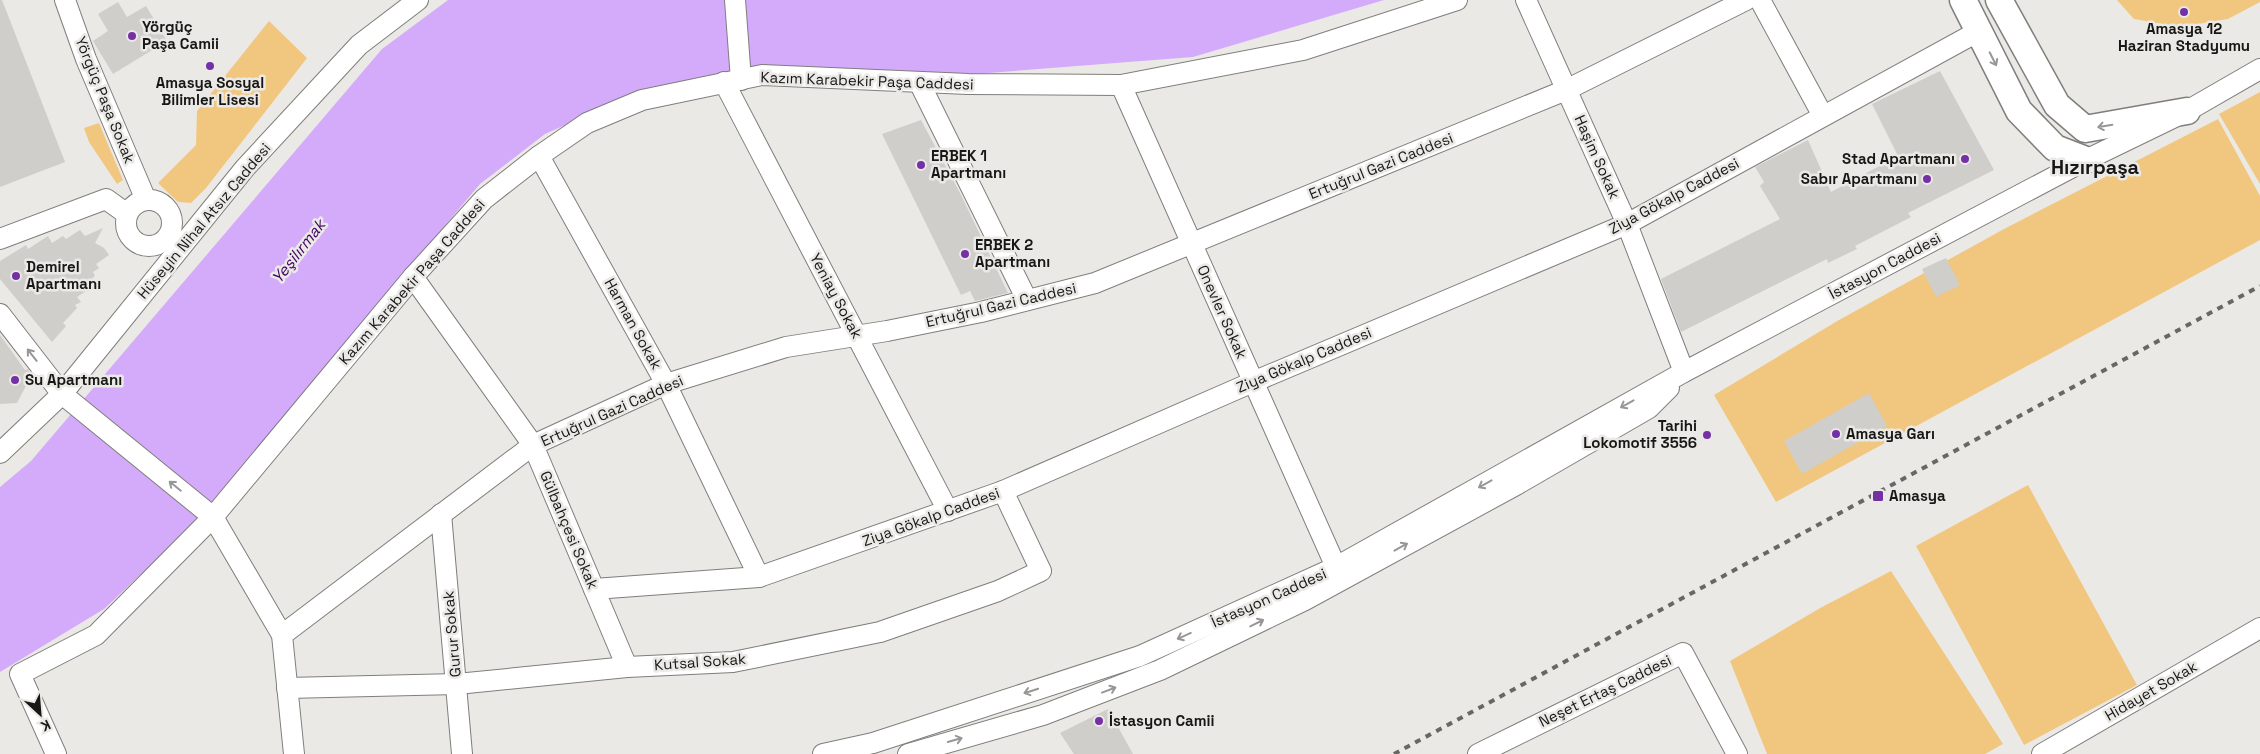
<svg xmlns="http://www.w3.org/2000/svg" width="2260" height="754" viewBox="0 0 2260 754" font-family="'Space Grotesk',sans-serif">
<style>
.green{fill:#f1c77f}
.water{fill:#d4abfb}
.building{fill:#cfceca}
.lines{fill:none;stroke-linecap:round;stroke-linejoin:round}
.minor-casing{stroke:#807e7b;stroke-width:22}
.major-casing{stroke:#807e7b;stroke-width:29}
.minor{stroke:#fff;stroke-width:20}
.major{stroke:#fff;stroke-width:26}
.rail{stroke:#686764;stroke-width:4;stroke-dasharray:6 6;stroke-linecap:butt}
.oneway{stroke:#979796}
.poi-dot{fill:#7431a5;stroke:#ebe9e6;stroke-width:2}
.labels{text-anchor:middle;stroke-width:5;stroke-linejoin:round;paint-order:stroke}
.poi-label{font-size:15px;font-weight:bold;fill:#171715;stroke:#ebe9e6;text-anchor:start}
.street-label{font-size:15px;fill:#171715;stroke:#ebe9e6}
.water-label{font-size:16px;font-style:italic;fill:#410465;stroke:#ebe9e6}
.district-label{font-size:20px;font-weight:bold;fill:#171715;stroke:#ebe9e6}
</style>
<rect width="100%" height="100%" fill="#ebe9e6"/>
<g class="green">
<polygon points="2117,0 2260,0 2260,2 2228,19 2180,27 2134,19"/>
<polygon points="269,21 307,58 206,188 191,203 178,202 158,183 196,145 197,111"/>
<polygon points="2260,92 2260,184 2219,114"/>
<polygon points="2218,119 2260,196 2260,240 1776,502 1714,395 1839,320 2004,229"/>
<polygon points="99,123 123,180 117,184 89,142 84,128"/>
<polygon points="2028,485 2137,685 2024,745 1916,546"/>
<polygon points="1891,571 2003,744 1985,754 1767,754 1730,661 1822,607"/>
</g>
<polygon class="water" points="448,0 1384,0 1193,57 976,74 748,67 633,95 545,134 480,184 188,530 104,609 0,672 0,487 31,461 382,49"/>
<g class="building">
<polygon points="0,0 2,0 65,162 0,187"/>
<polygon points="118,2 127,17 146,6 167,41 113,74 93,41 108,31 98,14"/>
<polygon points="1940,71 1994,170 1908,213 1911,217 1855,246 1857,249 1828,263 1827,259 1681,332 1661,279 1780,219 1760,186 1764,182 1755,167 1808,140 1831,192 1898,156 1872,104"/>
<polygon points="921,120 961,195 1008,293 975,301 970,291 961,295 882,134"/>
<polygon points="103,228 95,243 104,248 109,255 96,264 99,268 93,272 95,276 86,284 89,289 77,297 81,302 75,305 77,308 63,323 66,326 52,342 0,279 0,261 26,245 28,249 48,236 52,243 63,236 66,239 80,230 85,236"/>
<polygon points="1946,258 1960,285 1936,297 1922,269"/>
<polygon points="0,335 25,370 28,369 34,377 27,384 17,403 0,404"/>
<polygon points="1869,393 1887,426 1802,474 1784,441"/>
<polygon points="1108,709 1133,754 1074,754 1060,733"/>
</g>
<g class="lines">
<g class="minor-casing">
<g id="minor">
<polyline points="65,0 86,59 146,200"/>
<polyline points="735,0 741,80"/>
<polyline points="1526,0 1627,224 1684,372"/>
<polyline points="1760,0 1823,116"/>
<polyline points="724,82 948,511"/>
<polyline points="919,82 1027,300"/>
<polyline points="1121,85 1336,567"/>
<polyline points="539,156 666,384 759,577"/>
<circle cx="149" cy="223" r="23"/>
<polyline points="0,239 106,199 127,214"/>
<polyline points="413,277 533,445 627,667"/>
<polyline points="0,314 62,394 213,517 282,635 294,754"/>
<polyline points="0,453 62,394 245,168 359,45 418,0"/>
<polyline points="441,514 462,754"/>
<polyline points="594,589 759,577 1003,491 1253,382 1627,224 1979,31"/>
<polyline points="282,635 533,445 666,384 786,347 887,331 981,312 1095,283 1566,90 1746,0"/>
<polyline points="287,688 457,684 627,667 733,662 880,632 998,591 1041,571 1003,491"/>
<polyline points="56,754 20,674 96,635 213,517 413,277 484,199 539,156 587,123 642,100 762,75 968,84 1121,85 1303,50 1457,0"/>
<polyline points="823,754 873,743 1140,656 1336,567 1684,372 2086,160 2187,111 2260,69"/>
<polyline points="908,754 1043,715 1160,670 1305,600 1516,485 1649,408 1669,388"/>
<polyline points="1478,754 1683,653 1737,754"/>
<polyline points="2042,754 2260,628"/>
</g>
</g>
<g class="major-casing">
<g id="major">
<polyline points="1963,0 2019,111 2055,148 2086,160"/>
<polyline points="1999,0 2057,105 2085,129 2187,111"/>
</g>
</g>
<use href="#minor" class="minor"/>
<use href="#major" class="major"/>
<polyline class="rail" points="1394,754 2260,286"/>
</g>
<defs><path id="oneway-shaft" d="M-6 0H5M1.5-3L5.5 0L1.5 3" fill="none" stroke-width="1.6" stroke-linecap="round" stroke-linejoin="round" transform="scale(1.25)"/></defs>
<g class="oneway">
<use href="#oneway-shaft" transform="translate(1993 59) rotate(63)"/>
<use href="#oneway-shaft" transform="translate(2105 126) rotate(170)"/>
<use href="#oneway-shaft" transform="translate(32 355) rotate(-128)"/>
<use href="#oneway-shaft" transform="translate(1627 404) rotate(151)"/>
<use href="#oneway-shaft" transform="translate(1485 484) rotate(151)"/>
<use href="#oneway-shaft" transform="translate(175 486) rotate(-141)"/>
<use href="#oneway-shaft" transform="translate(1401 547) rotate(-29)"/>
<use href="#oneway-shaft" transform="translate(1257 623) rotate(-26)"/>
<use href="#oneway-shaft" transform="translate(1184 636) rotate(156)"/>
<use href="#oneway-shaft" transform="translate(1109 690) rotate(-21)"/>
<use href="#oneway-shaft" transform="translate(1031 691) rotate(162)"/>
<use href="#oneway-shaft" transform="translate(955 740) rotate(-16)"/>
</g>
<g class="poi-dot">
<circle cx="2184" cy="12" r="5"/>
<circle cx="132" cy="36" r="5"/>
<circle cx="210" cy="66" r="5"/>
<circle cx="1965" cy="159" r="5"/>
<circle cx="921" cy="165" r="5"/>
<circle cx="1927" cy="179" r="5"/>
<circle cx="965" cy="254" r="5"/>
<circle cx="16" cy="276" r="5"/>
<circle cx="15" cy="380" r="5"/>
<circle cx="1836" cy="434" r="5"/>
<circle cx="1707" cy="435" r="5"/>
<rect x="1872" y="490" width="12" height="12" rx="2.5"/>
<circle cx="1099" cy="721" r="5"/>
</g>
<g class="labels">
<g class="poi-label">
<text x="142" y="32">Yörgüç<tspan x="142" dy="17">Paşa Camii</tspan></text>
<text x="2184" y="34" text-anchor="middle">Amasya 12<tspan x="2184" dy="17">Haziran Stadyumu</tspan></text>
<text x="210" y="88" text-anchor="middle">Amasya Sosyal<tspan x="210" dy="17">Bilimler Lisesi</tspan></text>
<text x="931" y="161">ERBEK 1<tspan x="931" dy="17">Apartmanı</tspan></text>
<text x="1955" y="164" text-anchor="end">Stad Apartmanı</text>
<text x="1917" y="184" text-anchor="end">Sabır Apartmanı</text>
<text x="975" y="250">ERBEK 2<tspan x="975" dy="17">Apartmanı</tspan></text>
<text x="26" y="272">Demirel<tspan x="26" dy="17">Apartmanı</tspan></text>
<text x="25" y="385">Su Apartmanı</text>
<text x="1697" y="431" text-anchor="end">Tarihi<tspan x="1697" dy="17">Lokomotif 3556</tspan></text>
<text x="1846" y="439">Amasya Garı</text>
<text x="1889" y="501">Amasya</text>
<text x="1109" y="726">İstasyon Camii</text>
</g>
<g class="street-label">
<text transform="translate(867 81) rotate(2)" y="5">Kazım Karabekir Paşa Caddesi</text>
<text transform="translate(105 100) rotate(68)" y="5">Yörgüç Paşa Sokak</text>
<text transform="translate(1597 157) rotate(66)" y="5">Haşim Sokak</text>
<text transform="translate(1381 166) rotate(-22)" y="5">Ertuğrul Gazi Caddesi</text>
<text transform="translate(1674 196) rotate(-28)" y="5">Ziya Gökalp Caddesi</text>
<text transform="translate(204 221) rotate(-50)" y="5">Hüseyin Nihal Atsız Caddesi</text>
<text transform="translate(1885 266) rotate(-28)" y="5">İstasyon Caddesi</text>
<text transform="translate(412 282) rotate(-49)" y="5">Kazım Karabekir Paşa Caddesi</text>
<text transform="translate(836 296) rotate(62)" y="5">Yeniay Sokak</text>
<text transform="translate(1001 305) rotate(-13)" y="5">Ertuğrul Gazi Caddesi</text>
<text transform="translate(1222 312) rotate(66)" y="5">Onevler Sokak</text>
<text transform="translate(633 324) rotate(61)" y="5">Harman Sokak</text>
<text transform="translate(1304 360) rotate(-23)" y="5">Ziya Gökalp Caddesi</text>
<text transform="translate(612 411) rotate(-24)" y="5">Ertuğrul Gazi Caddesi</text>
<text transform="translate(931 517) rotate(-20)" y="5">Ziya Gökalp Caddesi</text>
<text transform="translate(569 530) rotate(67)" y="5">Gülbahçesi Sokak</text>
<text transform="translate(1269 598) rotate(-24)" y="5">İstasyon Caddesi</text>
<text transform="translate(452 634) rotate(-95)" y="5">Gurur Sokak</text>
<text transform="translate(700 662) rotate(-4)" y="5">Kutsal Sokak</text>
<text transform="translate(1605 691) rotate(-26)" y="5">Neşet Ertaş Caddesi</text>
<text transform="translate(2151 691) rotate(-30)" y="5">Hidayet Sokak</text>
</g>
<g class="water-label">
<text transform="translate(298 251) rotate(-52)" y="6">Yeşilırmak</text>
</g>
<g class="district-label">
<text x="2095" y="174">Hızırpaşa</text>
</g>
</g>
<g transform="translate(40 714) rotate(154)" stroke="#ebe9e6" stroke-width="4" paint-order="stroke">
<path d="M0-4L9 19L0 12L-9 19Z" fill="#171715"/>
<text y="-8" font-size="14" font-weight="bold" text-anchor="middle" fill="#171715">K</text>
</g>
</svg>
